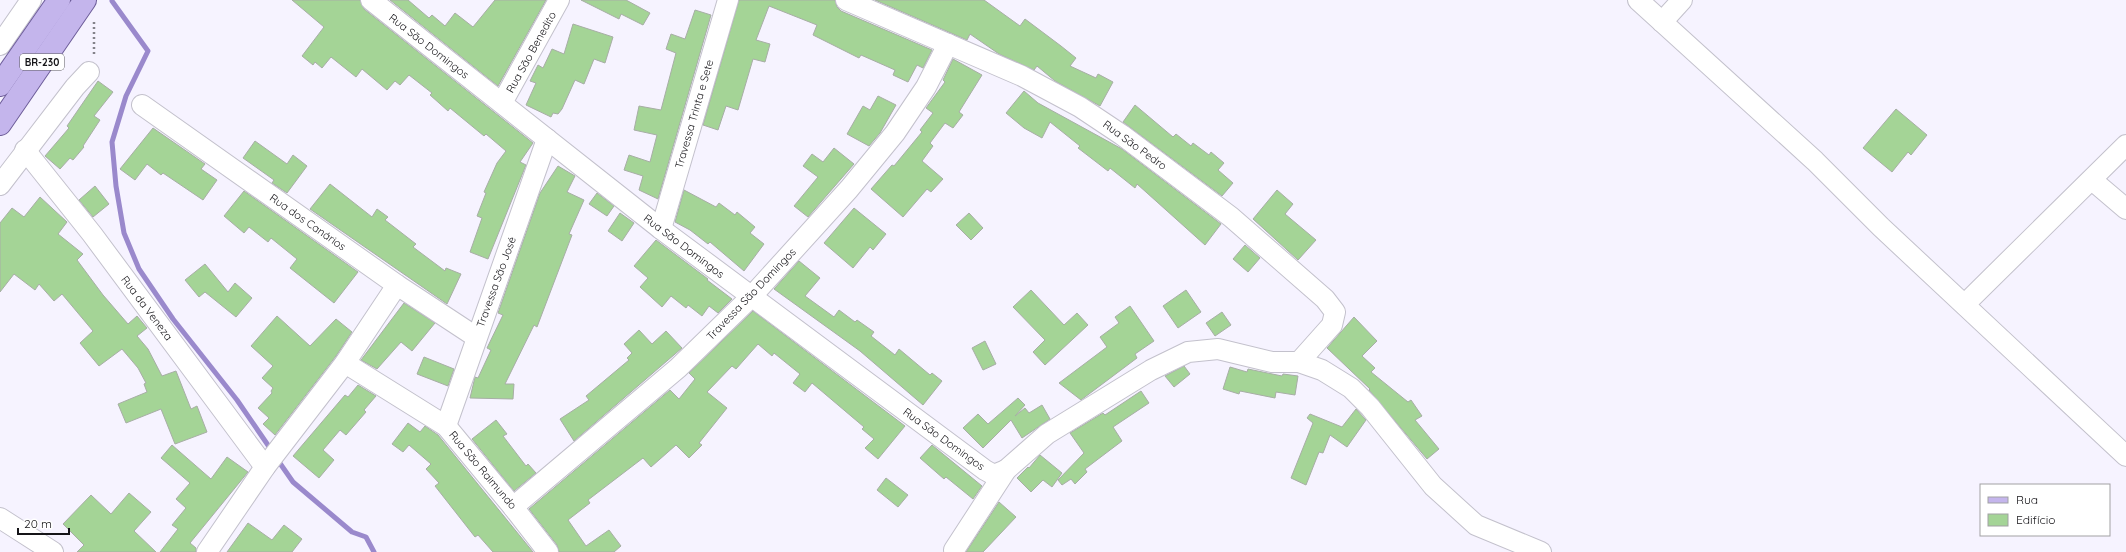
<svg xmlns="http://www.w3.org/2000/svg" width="2126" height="552" viewBox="0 0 2126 552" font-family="Quicksand,sans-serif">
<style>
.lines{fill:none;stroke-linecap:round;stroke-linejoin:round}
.stream{stroke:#9a89cc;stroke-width:5}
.building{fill:#a4d496;stroke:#a7aea5}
.street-casing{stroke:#c3c1cc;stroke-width:22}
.primary-casing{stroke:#6d5d99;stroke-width:24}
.path{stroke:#84828a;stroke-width:2.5;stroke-dasharray:2 3;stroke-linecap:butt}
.street{stroke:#fff;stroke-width:20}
.primary{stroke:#c4b5ec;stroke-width:22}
.labels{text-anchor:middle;stroke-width:3;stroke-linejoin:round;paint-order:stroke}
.shield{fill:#fff;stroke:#5b5a5d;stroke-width:1}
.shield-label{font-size:10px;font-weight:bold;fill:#151418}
.street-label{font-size:11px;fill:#151418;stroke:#fff}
</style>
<rect width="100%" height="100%" fill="#f6f3ff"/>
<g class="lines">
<g class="stream">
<polyline points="112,1 148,51 126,96 112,142 116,186 124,233 139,269 173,319 237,400 272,451"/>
<polyline points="277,459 293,482 352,532 366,537 374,552"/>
</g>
</g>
<g class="building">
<polygon points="292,0 360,0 364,9 533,143 520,162 526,165 488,259 470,252 482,218 477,216 486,193 484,192 497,163 506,151 486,134 484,136 450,108 448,111 430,95 432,93 409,75 400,85 395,81 387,90 362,69 356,77 331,57 322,68 315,62 313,65 302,56 324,27"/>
<polygon points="390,0 408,0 429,18 432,15 445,26 455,13 473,27 495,0 546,0 498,86"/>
<polygon points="581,0 626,0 650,13 643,25 621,14 619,19"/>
<polygon points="739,0 835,0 837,7 841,11 932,50 923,68 917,65 908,82 893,75 895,70 861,55 859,58 813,35 817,25 769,6 756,40 770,44 765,62 753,59 738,110 726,106 718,130 703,125"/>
<polygon points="875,0 984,0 1020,26 1025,19 1061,46 1076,58 1070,66 1096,78 1098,74 1113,82 1100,106 1055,81 1037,66 1034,70 999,54 970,34 967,40"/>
<polygon points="695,10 711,15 658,199 639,190 643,176 624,170 629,155 650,162 657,135 634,130 639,106 661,110 676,53 666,49 671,34 685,39"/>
<polygon points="573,24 613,37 605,63 594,59 584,84 575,80 562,109 558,114 553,113 551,117 526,105 536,83 530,81 538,65 543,68 552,49 564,54"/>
<polygon points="953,59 982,75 959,112 963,115 953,128 945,123 930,143 933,146 922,161 943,179 931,192 927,189 903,217 871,189 892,165 894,166 922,132 920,130 933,113 926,108 945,82 943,80"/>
<polygon points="98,81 113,92 94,116 100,120 83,146 84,147 73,160 70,158 60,169 45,156 69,128 67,126"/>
<polygon points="1024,91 1038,103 1122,149 1221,224 1205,245 1137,184 1135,188 1110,168 1108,171 1078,148 1080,146 1050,122 1042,138 1024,128 1006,113"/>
<polygon points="878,96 896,105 880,133 869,146 847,134 863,106 870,110"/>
<polygon points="1135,105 1173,137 1176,134 1191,146 1193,143 1209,155 1211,152 1224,163 1218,170 1233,183 1222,196 1123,122"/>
<polygon points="1896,109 1927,135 1911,155 1908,152 1892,172 1863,148"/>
<polygon points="153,128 205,164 201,169 217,180 203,200 163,173 161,175 147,164 135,180 120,169"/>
<polygon points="255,141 287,164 293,155 307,166 287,193 272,183 274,180 243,158"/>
<polygon points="834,148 854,164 808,217 794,206 818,177 803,166 812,154 823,162"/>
<polygon points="558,166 575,176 567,192 584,200 569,234 572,235 537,327 534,325 505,384 514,384 513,399 470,398 475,377 478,378 491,350 487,348 503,315 498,313 540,193"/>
<polygon points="330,184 372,217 377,209 388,217 385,220 416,244 413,247 445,271 446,268 461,274 447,304 310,209"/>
<polygon points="95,186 109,204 93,217 79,200"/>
<polygon points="684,190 716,207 719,203 735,215 737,212 755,227 750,233 764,244 744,271 710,242 708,244 690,230 675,222"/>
<polygon points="1277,190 1293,204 1285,214 1316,240 1298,260 1253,219"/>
<polygon points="244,191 358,272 334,303 290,268 297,259 271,238 268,242 249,227 244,233 224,216"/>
<polygon points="597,193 614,206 607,216 589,204"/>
<polygon points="40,197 67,222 58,234 83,254 77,260 103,295 128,324 137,316 147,328 137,336 148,349 162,376 176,371 191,409 197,406 207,432 175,444 161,409 126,423 118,404 147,392 144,384 146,383 138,368 122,349 99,366 80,343 93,331 62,294 54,301 39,284 35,290 14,274 0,292 0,223 12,208 24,217"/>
<polygon points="854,208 886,234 873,250 870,247 853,268 824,243"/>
<polygon points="620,213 634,223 622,241 608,231"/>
<polygon points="969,213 983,228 971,240 956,225"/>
<polygon points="656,240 708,279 707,280 732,299 718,313 709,306 702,316 688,305 686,308 671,296 662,307 640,287 648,278 634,266"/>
<polygon points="1245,245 1260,258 1248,272 1233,259"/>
<polygon points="799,261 820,278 805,296 834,317 839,310 855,322 857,320 874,332 871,336 895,355 899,349 930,375 932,373 942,381 923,405 860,351 774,289"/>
<polygon points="205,264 228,292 235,283 252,298 236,317 205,292 199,297 185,280"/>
<polygon points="1031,290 1064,325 1077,313 1088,325 1045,365 1033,352 1045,340 1013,307"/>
<polygon points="1186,290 1201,312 1178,328 1163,306"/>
<polygon points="404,303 435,323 412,351 401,342 377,369 361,360"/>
<polygon points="1130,306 1154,341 1135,354 1137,358 1081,400 1059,383 1107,347 1100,337 1119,323 1115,317"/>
<polygon points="753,311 905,426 878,459 865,448 874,439 862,429 864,427 812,383 805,392 793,383 800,374 774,353 772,356 758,344 736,369 732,366 707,392 727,408 699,443 702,445 689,458 676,445 651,467 643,458 588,500 590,503 568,520 586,546 609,530 621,546 614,552 559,552 557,545 529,509 670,390 679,399 695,379 689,373"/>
<polygon points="1222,312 1231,325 1215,336 1206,323"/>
<polygon points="277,316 310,346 336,319 352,332 336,356 275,435 263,424 269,418 258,408 272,393 271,391 273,388 262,378 273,366 251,346"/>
<polygon points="1354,317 1377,341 1362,356 1375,368 1371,372 1408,402 1411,400 1422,416 1415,420 1439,449 1427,459 1369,390 1370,389 1327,348"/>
<polygon points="639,330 652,344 666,331 682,348 574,441 560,419 589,400 586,396 629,360 627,358 632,353 624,344"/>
<polygon points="985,341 996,364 983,370 972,348"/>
<polygon points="424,357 454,369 448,386 417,374"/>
<polygon points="1184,366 1190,374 1174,387 1165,376"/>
<polygon points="1230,367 1247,372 1248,369 1282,376 1283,374 1298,376 1295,395 1276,392 1275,398 1240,391 1239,394 1223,389"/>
<polygon points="358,385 376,396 364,410 366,412 346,435 340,430 323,450 334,460 319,478 293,456 345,395 348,397"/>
<polygon points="1141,391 1149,403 1113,427 1122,441 1085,469 1087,472 1075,484 1071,479 1062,485 1058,480 1084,453 1070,433 1103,413 1105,415"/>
<polygon points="1018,398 1025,405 1015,416 1025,408 1029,413 1042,405 1050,419 1022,438 1011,420 983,448 963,428 978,414 988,424"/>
<polygon points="1356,409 1366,420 1347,447 1330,435 1323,453 1319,452 1306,485 1291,478 1313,423 1307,418 1310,414 1342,427"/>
<polygon points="496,420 507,434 503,436 526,466 528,464 536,473 514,491 472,439"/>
<polygon points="408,423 420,432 425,426 438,435 533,552 493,552 478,535 475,537 435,486 439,483 426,469 431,464 409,445 403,452 392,444"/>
<polygon points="172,445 211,479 227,457 248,472 190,543 196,548 196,552 160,552 178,529 172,525 186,508 176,499 190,483 161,458"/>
<polygon points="932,445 982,486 973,499 946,477 944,479 920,458"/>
<polygon points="1040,455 1062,473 1052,487 1043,480 1031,492 1017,478 1028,467 1029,468"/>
<polygon points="886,478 908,495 898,507 877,490"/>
<polygon points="129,493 151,512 134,531 156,552 77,552 84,545 63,524 91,495 111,514"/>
<polygon points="999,502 1016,517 983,552 966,552"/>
<polygon points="248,523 272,540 284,525 302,539 292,552 227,552"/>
</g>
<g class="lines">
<g class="street-casing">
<g id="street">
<polyline points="371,0 661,229 985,470 994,475 1006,470"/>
<polyline points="846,0 1022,76 1080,107 1122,135 1231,217 1325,299 1335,312 1332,325 1299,362"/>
<polyline points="1638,0 1815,161 1881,227 2126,456"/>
<polyline points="1662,22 1682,0"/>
<polyline points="0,45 31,0"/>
<polyline points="502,103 559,0"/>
<polyline points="142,105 397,285 476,337"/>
<polyline points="25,150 92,234 265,467"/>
<polyline points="2092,180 2126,209"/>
<polyline points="0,185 75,87 89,72"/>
<polyline points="661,229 728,0"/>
<polyline points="1965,304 2126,145"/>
<polyline points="345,363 446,426 513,507 548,552"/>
<polyline points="446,426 547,139"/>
<polyline points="513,507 678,368 752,296 849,189 895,133 926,87 948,44"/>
<polyline points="0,518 53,552"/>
<polyline points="954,550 1006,470 1047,434 1151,370 1188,352 1218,349 1272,362 1299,362 1322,370 1351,388 1370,407 1433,486 1476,525 1541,552"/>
<polyline points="207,552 265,467 345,363 397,285"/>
</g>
</g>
<g class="primary-casing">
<g id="primary">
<polyline points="0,85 59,0"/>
<polyline points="0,124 85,0"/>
</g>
</g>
<polyline class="path" points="94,22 94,54"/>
<use href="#street" class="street"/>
<use href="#primary" class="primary"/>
</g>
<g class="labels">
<rect class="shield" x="20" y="54" width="44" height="16" rx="3"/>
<g class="shield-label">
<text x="42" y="66">BR-230</text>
</g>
<g class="street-label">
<text transform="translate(429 46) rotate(38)" y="4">Rua São Domingos</text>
<text transform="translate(531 52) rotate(-61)" y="4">Rua São Benedito</text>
<text transform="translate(694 114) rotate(-74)" y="4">Travessa Trinta e Sete</text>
<text transform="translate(1135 145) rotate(36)" y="4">Rua São Pedro</text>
<text transform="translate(308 222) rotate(35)" y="4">Rua dos Canários</text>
<text transform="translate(684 246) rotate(37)" y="4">Rua São Domingos</text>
<text transform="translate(496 282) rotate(-70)" y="4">Travessa São José</text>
<text transform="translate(751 294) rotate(-46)" y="4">Travessa São Domingos</text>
<text transform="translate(147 308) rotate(53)" y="4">Rua da Veneza</text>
<text transform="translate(944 439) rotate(36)" y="4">Rua São Domingos</text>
<text transform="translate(483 470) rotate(50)" y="4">Rua São Raimundo</text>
</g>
</g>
<rect x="1980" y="484" width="130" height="52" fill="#ffffff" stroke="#a1a1a3"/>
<rect x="1988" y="497" width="20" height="6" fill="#c4b5ec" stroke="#a1a1a3"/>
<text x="2016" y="504" font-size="12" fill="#151418">Rua</text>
<rect x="1988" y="514" width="20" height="12" fill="#a4d496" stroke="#a1a1a3"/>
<text x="2016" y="524" font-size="12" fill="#151418">Edifício</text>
<path d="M18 528v6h51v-6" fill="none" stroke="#151418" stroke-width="2"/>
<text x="24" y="528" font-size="12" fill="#151418" stroke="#ffffff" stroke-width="3" paint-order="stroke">20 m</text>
</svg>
